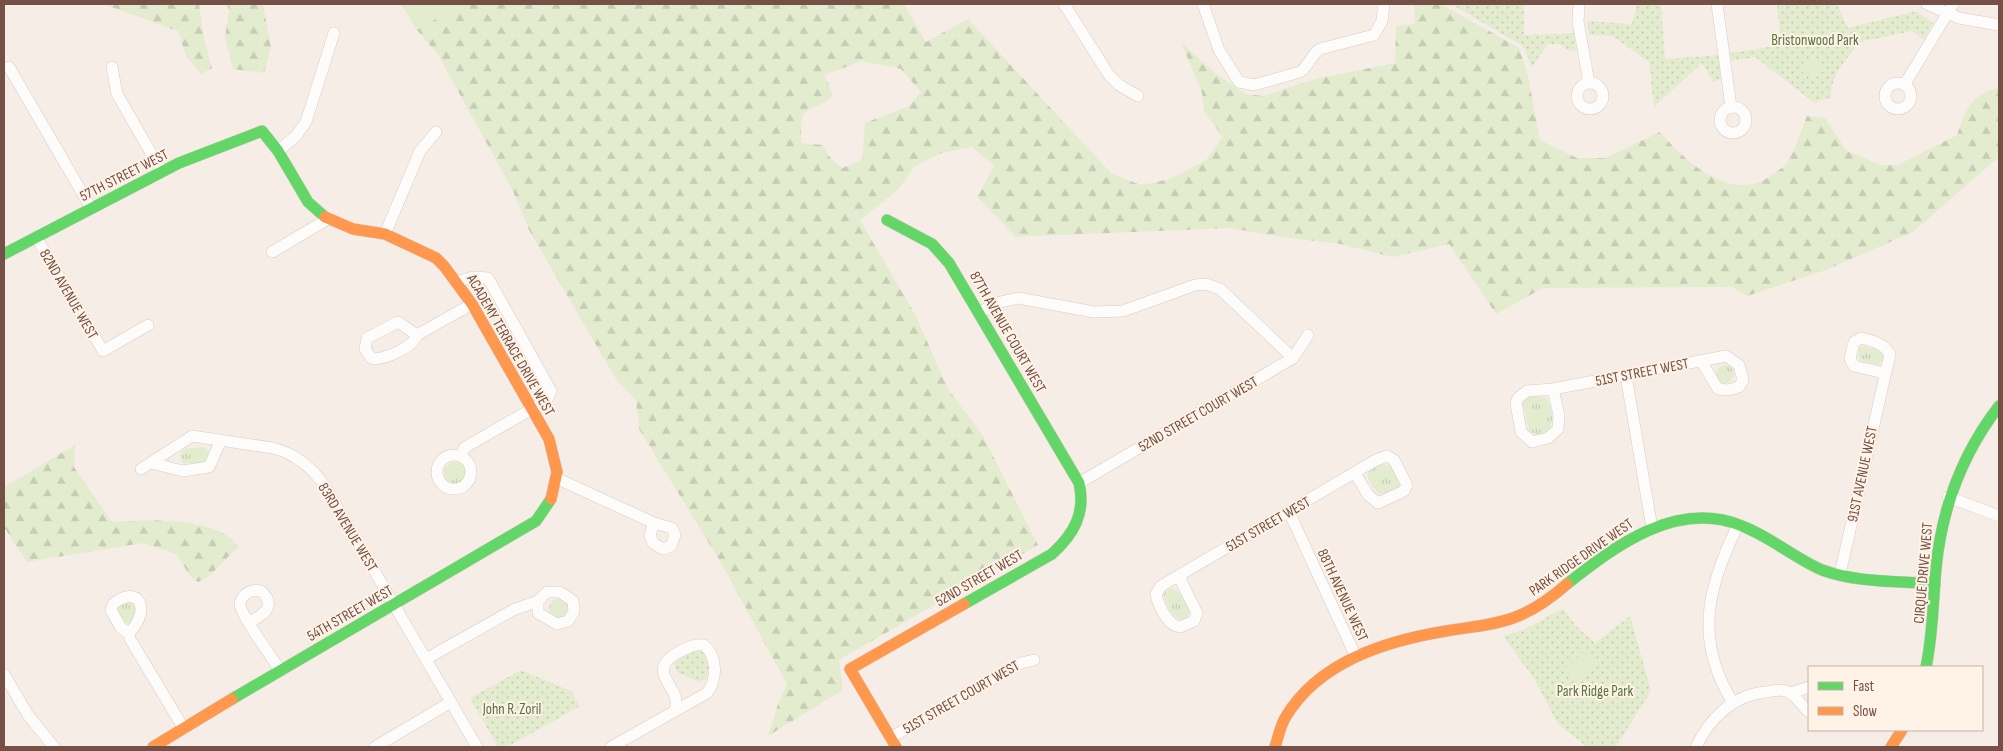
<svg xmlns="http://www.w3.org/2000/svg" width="2003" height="751" viewBox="0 0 2003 751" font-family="'Sofia Sans Condensed',sans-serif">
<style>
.grass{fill:url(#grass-tufts)}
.forest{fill:url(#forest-firs);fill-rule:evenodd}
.park{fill:url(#park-dots)}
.garden{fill:#e4ecd0}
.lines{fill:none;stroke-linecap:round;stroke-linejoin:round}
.street-casing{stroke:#d7cbc4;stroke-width:12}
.fast-casing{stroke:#d7c9c3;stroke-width:12}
.slow-casing{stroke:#d7c9c3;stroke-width:12}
.street{stroke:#fefcfb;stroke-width:11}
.fast{stroke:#63d668;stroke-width:11}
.slow{stroke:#ff974d;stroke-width:11}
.labels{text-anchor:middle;stroke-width:4;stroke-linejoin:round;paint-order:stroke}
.park-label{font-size:15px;fill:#54753c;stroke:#fff2e6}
.street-label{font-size:15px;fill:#745046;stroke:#fff2e6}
</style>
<defs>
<pattern id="grass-tufts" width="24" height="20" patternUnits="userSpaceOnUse" patternTransform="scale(1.25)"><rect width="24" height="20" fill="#e4ecd0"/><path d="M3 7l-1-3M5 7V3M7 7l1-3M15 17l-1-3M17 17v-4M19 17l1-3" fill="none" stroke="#c7ccb4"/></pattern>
<pattern id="forest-firs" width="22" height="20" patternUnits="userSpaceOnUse" patternTransform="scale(1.25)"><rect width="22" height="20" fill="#e4ecd0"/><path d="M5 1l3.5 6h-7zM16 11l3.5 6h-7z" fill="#c7ccb4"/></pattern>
<pattern id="park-dots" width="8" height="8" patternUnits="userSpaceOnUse" patternTransform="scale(1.25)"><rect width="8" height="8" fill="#e4ecd0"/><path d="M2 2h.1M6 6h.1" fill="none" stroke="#c7ccb4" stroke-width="1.8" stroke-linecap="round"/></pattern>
</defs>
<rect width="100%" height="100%" fill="#f6eee6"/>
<g class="grass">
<polygon points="1863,346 1882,351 1885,356 1883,362 1878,365 1859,360 1858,348"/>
<circle cx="1725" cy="374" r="9"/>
<path d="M1535,394L1547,398C1556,414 1554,444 1529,431L1523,404L1525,399Z"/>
<polygon points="204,447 210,454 205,466 182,463 180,455 184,449"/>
<circle cx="455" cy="473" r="11"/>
<path d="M1382,464L1391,466L1400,484L1399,488C1387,495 1379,499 1371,484C1369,480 1367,477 1368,472Z"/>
<path d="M1171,588L1179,592L1191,611L1188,617L1182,620C1172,618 1164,603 1164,593Z"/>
<circle cx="559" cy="608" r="10"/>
<circle cx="127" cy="612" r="11"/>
</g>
<g class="forest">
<polygon points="103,4 199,4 203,33 212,68 201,74 186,56 178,31"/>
<polygon points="227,4 263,4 271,47 264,73 233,69 225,37 229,10"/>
<path d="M401,4H904L926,42L968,19L1112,174L1141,185L1170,179L1206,160L1223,137L1204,112L1202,93L1181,42L1215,73L1246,94L1263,96L1315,79L1395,63L1396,26L1415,24L1414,4H1441L1519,48L1527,71L1540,140L1577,158H1605L1660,132C1686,162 1732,205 1772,175C1776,171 1784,168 1787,163C1795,151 1801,130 1807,116L1825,118L1846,150L1880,165H1898L1957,135C1968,107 1968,97 1999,87V157L1913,232L1826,270L1747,296L1732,287L1543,288L1496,314L1449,244L1393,257L1340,244L1280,237L1230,228L1016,237L977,197L994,166L972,147L941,153L915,166L898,190L860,220L916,316L948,389L982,434L1038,545L839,660L843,690L768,736L778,704L787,684L721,563L639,429L636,400L617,381L529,230L513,191L438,55L417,30ZM862,61L901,69L921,92L909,106L865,123L862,160L842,168L831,159L822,145L801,143C802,135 800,125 802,118C807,104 822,109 833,95L825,75Z"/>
<path d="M75,445L74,467L112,522C144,520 219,515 238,547L208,577L198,582L191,577L176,554L143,543L27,562L4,527V487Z"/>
</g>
<g class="park">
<polygon points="1451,4 1524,4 1524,35 1574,33 1576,50 1569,51 1559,44 1548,44 1532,67 1523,46"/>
<polygon points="1637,4 1661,4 1665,59 1719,55 1721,79 1713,82 1702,63 1654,107 1649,62 1612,36 1589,35 1587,21 1632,24"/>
<path d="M1777,4H1837L1848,28L1916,11L1933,23L1924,40L1912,31L1860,42C1847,58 1830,76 1831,97L1815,103L1755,57L1731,61L1730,53L1781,45Z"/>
<polygon points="1563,608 1576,626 1595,643 1630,616 1651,691 1616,747 1587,747 1558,724 1533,677 1503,636 1526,629"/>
<polygon points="699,649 704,651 709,667 706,679 699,682 677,672 674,664 676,658"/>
<polygon points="521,670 571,691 580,706 507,747 498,747 470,698"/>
</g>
<g class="garden">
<polygon points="401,4 461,4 417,30"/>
<polygon points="1804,59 1822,60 1821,75 1803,73"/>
<polygon points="1585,650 1598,663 1576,684 1563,671"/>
</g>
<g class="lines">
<g class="street-casing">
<g id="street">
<polyline points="1064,4 1109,75 1119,85 1138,96"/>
<path d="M1203,4L1219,50L1239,82L1254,85L1300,72C1309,66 1310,56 1320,49L1374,35L1382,21L1384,4"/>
<polyline points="1579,4 1578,21 1589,83"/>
<polyline points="1717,4 1731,107"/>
<polyline points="1927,4 1959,18 1999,25"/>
<polyline points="9,67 91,208"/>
<polyline points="112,67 117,94 162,172"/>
<circle cx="1590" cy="96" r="13"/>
<circle cx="1898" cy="96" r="13"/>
<polyline points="1905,84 1953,4"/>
<circle cx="1733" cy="120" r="13"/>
<polyline points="278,151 296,136 306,122 334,33"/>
<polyline points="385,234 420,151 436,132"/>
<polyline points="36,237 103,351 148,325"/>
<polyline points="272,252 328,219"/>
<polyline points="457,282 473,277 488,278 551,391 548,398 542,403 464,448 462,456"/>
<polyline points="979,313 996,303 1018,298 1094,312 1123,311 1195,285 1206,284 1220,289 1293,358"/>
<path d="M417,335C415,346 382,362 371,358L365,349L367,338L398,322L417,335L472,304"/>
<polyline points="1626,376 1652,528"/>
<polyline points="1553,389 1559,415 1558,429 1548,438 1532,442 1521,432 1516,403 1518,398 1527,391 1553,389 1726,356 1739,365 1743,380 1739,387 1728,390 1718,389 1701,361"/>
<circle cx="454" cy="472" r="17"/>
<polyline points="151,463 183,471 209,467 221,440"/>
<path d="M141,469L192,436L273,448C296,454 313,468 326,488L477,747"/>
<polyline points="558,479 654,523 672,528 675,535 671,546 663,549 653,543 650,535 654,523"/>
<polyline points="1079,483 1293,358 1308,335"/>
<polyline points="1948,497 1999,516"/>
<polyline points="1289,512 1356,657"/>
<path d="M1840,574L1890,354C1883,343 1873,341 1861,338L1854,342L1850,359L1854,366L1884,373"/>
<path d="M1181,575V581L1197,613L1194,621L1180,627C1168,626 1158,605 1156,594L1161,586L1376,460L1387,456L1394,460L1407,485L1404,491L1378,503L1368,495L1355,473"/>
<polygon points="547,592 560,592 573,601 574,612 568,621 557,624 538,613 538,601"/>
<path d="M249,622C264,615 277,606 261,591C256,590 251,590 246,594C243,596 241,600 240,603C239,613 273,659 280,670"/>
<path d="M129,633L121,628L111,610L113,604C139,583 152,610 129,633L130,639L184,729"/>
<polyline points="426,659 513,610 538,601"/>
<polyline points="4,674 28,715 54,747"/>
<polyline points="1791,693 1809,687"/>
<path d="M1733,703C1694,640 1707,588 1738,525"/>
<polyline points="890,738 1021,663 1034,660"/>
<polyline points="375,747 451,702"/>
<path d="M611,747L707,693C718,679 717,656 704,645C695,644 689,647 681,651C640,672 684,686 675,710"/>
<path d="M1696,747C1709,719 1733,695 1766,692C1773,691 1780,689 1786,691C1796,694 1801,706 1809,712"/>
</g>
</g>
<g class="fast-casing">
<g id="fast">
<path d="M887,220L932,244L949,263L1079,483C1086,513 1074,534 1052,554L964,604"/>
<polyline points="4,254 179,163 262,131 278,151 308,202 325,217"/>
<path d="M1567,584C1615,546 1677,499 1742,526C1771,537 1794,558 1822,570C1858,583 1898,581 1935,584"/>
<path d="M1926,667C1933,634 1933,601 1936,568C1942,507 1962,454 1999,406"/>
<polyline points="232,699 536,521 551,499"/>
</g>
</g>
<g class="slow-casing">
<g id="slow">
<polyline points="325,217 353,229 385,234 436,258 444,266 472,304 549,439 557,472 551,499"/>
<polyline points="153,747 232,699"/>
<polyline points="896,747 850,669 964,604"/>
<path d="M1275,747C1278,738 1280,727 1285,718C1318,662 1385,641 1446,631C1468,627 1491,626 1513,618C1533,611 1551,598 1567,584"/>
<polyline points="1891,747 1902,730"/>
</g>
</g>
<use href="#street" class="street"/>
<use href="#fast" class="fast"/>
<use href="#slow" class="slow"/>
</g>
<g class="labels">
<g class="park-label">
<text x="1815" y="45">Bristonwood Park</text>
<text x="1595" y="696">Park Ridge Park</text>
<text x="512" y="714">John R. Zoril</text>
</g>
<g class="street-label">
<text transform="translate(124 175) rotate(-27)" y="5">57TH STREET WEST</text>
<text transform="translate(69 294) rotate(60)" y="5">82ND AVENUE WEST</text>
<text transform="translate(1008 332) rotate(60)" y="5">87TH AVENUE COURT WEST</text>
<text transform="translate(511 345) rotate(60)" y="5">ACADEMY TERRACE DRIVE WEST</text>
<text transform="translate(1642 372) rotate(-11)" y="5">51ST STREET WEST</text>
<text transform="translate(1198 414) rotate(-30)" y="5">52ND STREET COURT WEST</text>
<text transform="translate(1862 474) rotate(-78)" y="5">91ST AVENUE WEST</text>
<text transform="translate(1268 524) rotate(-30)" y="5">51ST STREET WEST</text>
<text transform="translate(348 527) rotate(59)" y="5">83RD AVENUE WEST</text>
<text transform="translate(1581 557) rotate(-35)" y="5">PARK RIDGE DRIVE WEST</text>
<text transform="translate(1923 573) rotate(-85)" y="5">CIRQUE DRIVE WEST</text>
<text transform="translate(979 578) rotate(-30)" y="5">52ND STREET WEST</text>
<text transform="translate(1343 595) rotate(65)" y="5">88TH AVENUE WEST</text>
<text transform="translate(350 613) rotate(-30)" y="5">54TH STREET WEST</text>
<text transform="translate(961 697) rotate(-30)" y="5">51ST STREET COURT WEST</text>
</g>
</g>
<rect width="2003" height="751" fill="none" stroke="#745046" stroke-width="10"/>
<rect x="1808" y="666" width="175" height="65" fill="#fff2e6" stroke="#c7b1a6"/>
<rect x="1818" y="682" width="25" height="8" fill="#63d668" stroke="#c7b1a6"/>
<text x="1853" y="691" font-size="15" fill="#745046">Fast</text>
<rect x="1818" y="707" width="25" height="8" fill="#ff974d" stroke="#c7b1a6"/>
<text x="1853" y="716" font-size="15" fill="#745046">Slow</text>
</svg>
